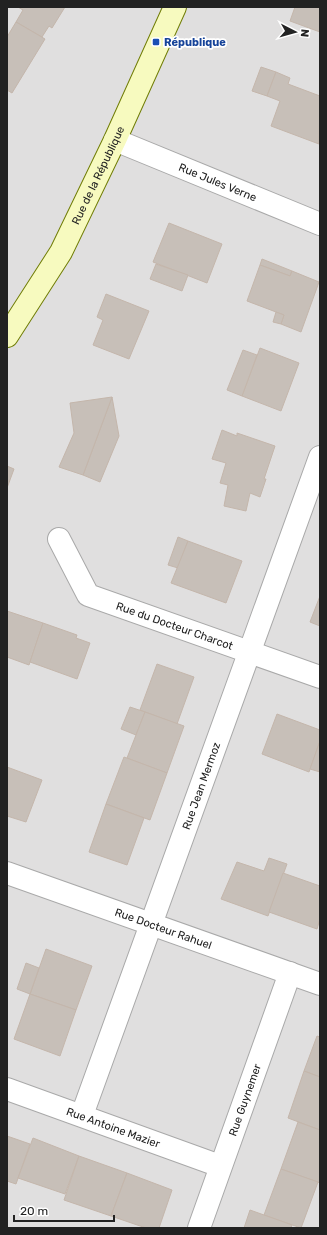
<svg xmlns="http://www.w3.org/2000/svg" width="327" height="1235" viewBox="0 0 327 1235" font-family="Rubik,sans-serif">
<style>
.residential{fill:#e0dfdf}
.building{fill:#c7bfb8;stroke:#c4b6ab}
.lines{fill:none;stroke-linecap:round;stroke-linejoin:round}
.street-casing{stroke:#a9a9a9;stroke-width:24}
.secondary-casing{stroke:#707d05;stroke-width:24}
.street{stroke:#fff;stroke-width:22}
.secondary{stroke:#f7fabf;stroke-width:22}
.transit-dot{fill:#1a4fb4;stroke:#fff;stroke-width:1.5}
.labels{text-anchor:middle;stroke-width:3.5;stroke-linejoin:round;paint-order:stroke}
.transit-label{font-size:11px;font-weight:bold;fill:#164399;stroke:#fff;text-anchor:start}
.street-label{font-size:11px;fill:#222;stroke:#fff}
</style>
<rect width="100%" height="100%" fill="#f2efe9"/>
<rect class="residential" x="7" y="7" width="313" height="1221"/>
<g class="building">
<polygon points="18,7 65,7 52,28 49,26 42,37 16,22 23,10"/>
<polygon points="295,7 320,7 320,32 290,21"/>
<polygon points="16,22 45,39 12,93 7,90 7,37"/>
<polygon points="261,67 276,72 267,96 252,91"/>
<polygon points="276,72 290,78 288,84 320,96 319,144 271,126 280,101 267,96"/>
<polygon points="169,223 222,244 207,283 153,262"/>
<polygon points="262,259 292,271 290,276 260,265"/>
<polygon points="156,264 188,275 182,291 150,279"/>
<polygon points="260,265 290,276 292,271 319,282 301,332 281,324 284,315 247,301"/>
<polygon points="106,294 149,311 129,359 93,345 103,320 97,317"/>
<polygon points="276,312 284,315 281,324 273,322"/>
<polygon points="260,348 299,363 281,411 242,396"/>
<polygon points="243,350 257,355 242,396 227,390"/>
<polygon points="112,397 119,436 100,482 83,475"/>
<polygon points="112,397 83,475 59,467 74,433 70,403"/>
<polygon points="222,430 237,436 237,433 275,446 264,479 266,479 260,497 250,493 246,511 224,506 228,485 220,483 226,463 212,459"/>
<polygon points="7,466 14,469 7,488"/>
<polygon points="178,537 188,541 178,568 168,565"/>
<polygon points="188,541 242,561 226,603 171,583"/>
<polygon points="320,596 320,626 310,622"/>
<polygon points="7,611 43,623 29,665 7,657"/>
<polygon points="43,623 77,635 76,638 90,643 77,679 30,662"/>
<polygon points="157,664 194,677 177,724 140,710"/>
<polygon points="130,707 145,712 136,735 121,729"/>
<polygon points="145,712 184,726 167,773 127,758"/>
<polygon points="277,714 320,730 320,741 309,772 262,754"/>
<polygon points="320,741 320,772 310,769"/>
<polygon points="124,757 167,773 150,820 106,804"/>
<polygon points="7,767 42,780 26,822 7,816"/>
<polygon points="106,804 144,818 127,865 89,852"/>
<polygon points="269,858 287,864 268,916 221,899 237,862 264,871"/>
<polygon points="283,873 320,886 320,919 317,929 269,912"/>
<polygon points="46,949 92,966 76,1010 30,994"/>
<polygon points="26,963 39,968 30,994 17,989"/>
<polygon points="30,994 76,1010 60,1056 14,1039"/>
<polygon points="317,1036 320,1037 320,1077 304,1071"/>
<polygon points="304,1071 320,1077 320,1130 288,1118"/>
<polygon points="298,1122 320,1130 320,1183 281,1169"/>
<polygon points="7,1136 30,1144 16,1184 7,1181"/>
<polygon points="33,1138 79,1156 65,1194 18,1178"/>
<polygon points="79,1156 127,1173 111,1216 64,1200"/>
<polygon points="281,1169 318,1182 301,1228 264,1215"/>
<polygon points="127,1173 172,1190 159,1228 146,1228 111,1216"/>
<polygon points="250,1210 292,1225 291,1228 244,1228"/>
</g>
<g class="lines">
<g class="street-casing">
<g id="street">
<path id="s1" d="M115,140L320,224"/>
<path id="s2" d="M59,539L88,595L320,677"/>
<path id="s3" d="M7,873L320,984"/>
<path id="s4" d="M7,1089L220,1166"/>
<path id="s5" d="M82,1115L320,457"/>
<path id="s6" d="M199,1228L290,973"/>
</g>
</g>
<g class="secondary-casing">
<g id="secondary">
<path id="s7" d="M7,336L61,252L115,140L175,7"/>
</g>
</g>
<use href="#street" class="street"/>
<use href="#secondary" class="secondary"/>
</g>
<rect class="transit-dot" x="152" y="38" width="8" height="8" rx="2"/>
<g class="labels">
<g class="transit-label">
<text x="164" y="46">République</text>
</g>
<g class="street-label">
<text dy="4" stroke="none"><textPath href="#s7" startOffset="185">Rue de la République</textPath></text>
<text dy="4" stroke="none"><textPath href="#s1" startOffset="111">Rue Jules Verne</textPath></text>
<text dy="4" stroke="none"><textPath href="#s2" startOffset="155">Rue du Docteur Charcot</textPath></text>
<text dy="4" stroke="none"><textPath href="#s5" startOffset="350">Rue Jean Mermoz</textPath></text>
<text dy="4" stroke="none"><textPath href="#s3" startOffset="166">Rue Docteur Rahuel</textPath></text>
<text dy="4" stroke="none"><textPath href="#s6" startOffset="136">Rue Guynemer</textPath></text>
<text dy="4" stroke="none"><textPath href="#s4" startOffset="113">Rue Antoine Mazier</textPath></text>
</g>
</g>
<rect width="327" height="1235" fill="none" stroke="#222222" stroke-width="16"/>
<g transform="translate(295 32) rotate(96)" stroke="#ffffff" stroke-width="3" paint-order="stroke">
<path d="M0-3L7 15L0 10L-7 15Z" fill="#222222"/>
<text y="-6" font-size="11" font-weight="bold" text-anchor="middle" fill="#222222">N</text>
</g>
<path d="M14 1215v6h100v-6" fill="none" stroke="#222222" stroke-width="2"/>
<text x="20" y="1215" font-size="12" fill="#222222" stroke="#ffffff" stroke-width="3" paint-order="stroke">20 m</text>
</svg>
